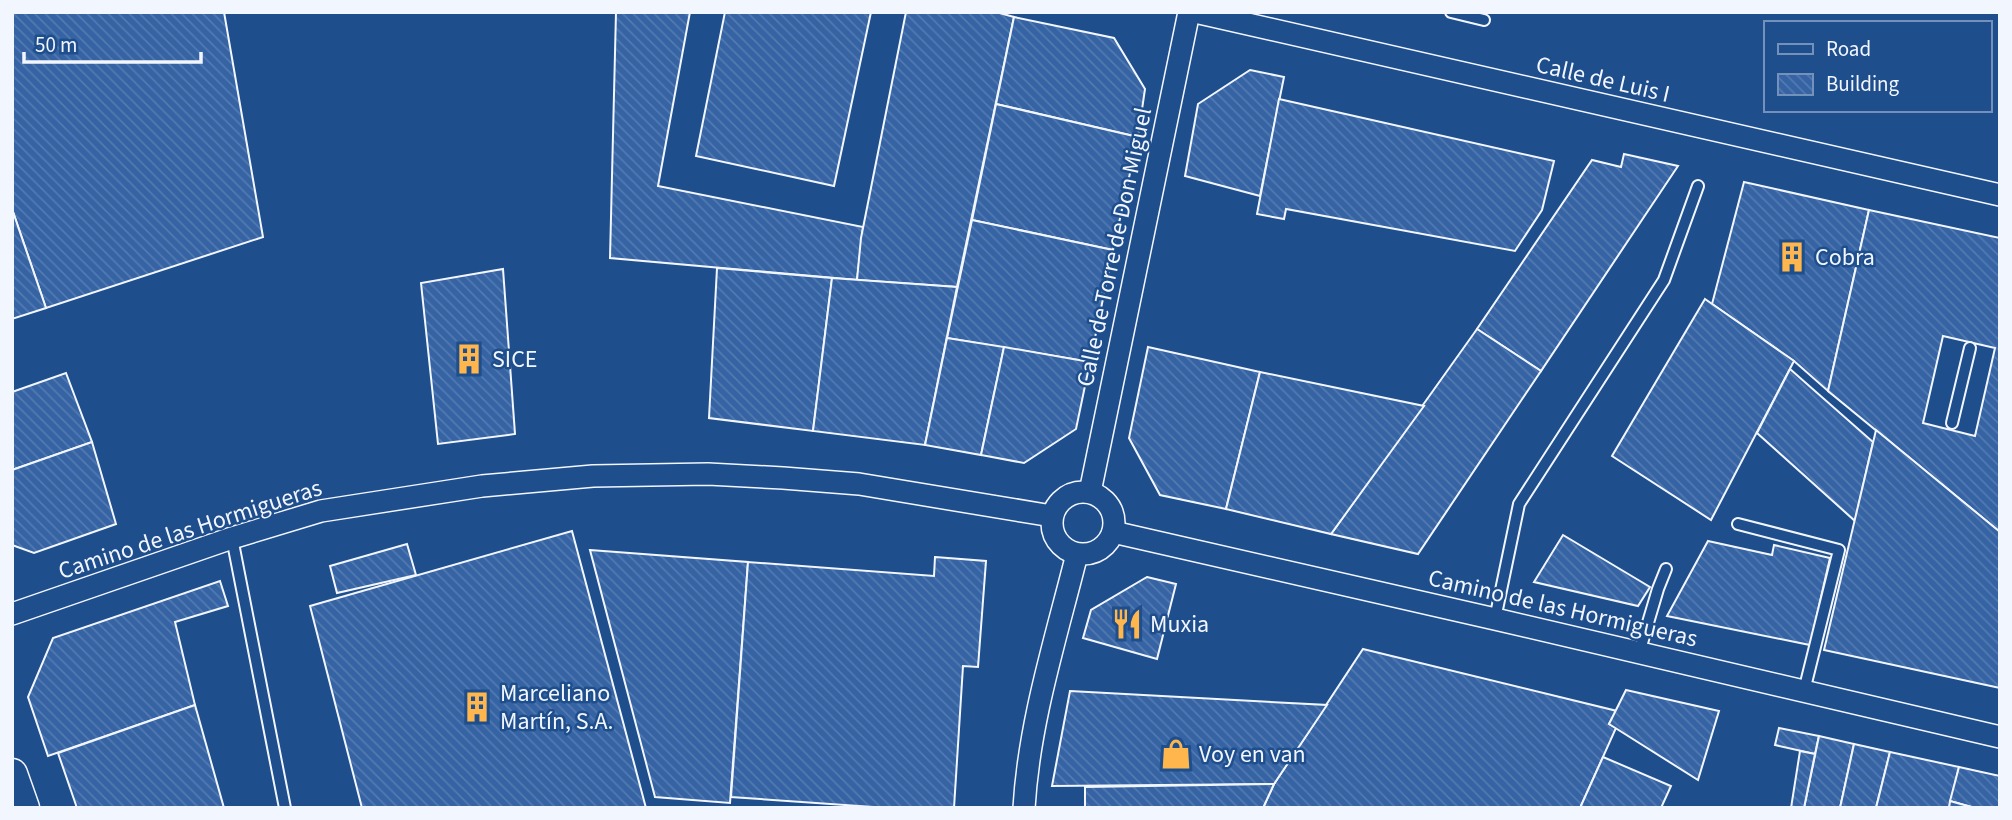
<svg xmlns="http://www.w3.org/2000/svg" width="2012" height="820" viewBox="0 0 2012 820" font-family="'Source Sans 3',sans-serif">
<style>
.building{fill:url(#building-back-hatch);stroke:#f2f6ff;stroke-width:2;fill-rule:evenodd}
.lines{fill:none;stroke-linecap:round;stroke-linejoin:round}
.lane-casing{stroke:#f2f6ff;stroke-width:14}
.street-casing{stroke:#f2f6ff;stroke-width:24}
.secondary-casing{stroke:#f2f6ff;stroke-width:33}
.lane{stroke:#1f4e8c;stroke-width:10}
.street{stroke:#1f4e8c;stroke-width:21}
.secondary{stroke:#1f4e8c;stroke-width:30}
.labels{text-anchor:middle;stroke-width:5;stroke-linejoin:round;paint-order:stroke}
.street-label{font-size:24px;fill:#f2f6ff;stroke:#1f4e8c}
.poi-label{font-size:24px;fill:#f2f6ff;stroke:#1f4e8c;text-anchor:start}
</style>
<defs>
<pattern id="building-back-hatch" width="6" height="6" patternUnits="userSpaceOnUse" patternTransform="scale(1.75)"><rect width="6" height="6" fill="#3563a3"/><path d="M-1 5l2 2M0 0l6 6M5-1l2 2" fill="none" stroke="#537ab1"/></pattern>
</defs>
<rect width="100%" height="100%" fill="#1f4e8c"/>
<g class="building">
<polygon points="12,12 224,12 263,237 46,308 12,209"/>
<polygon points="616,12 690,12 658,186 863,227 857,280 610,258"/>
<polygon points="725,12 871,12 834,186 696,156"/>
<polygon points="906,12 996,12 1014,17 957,287 857,280 861,238"/>
<polygon points="1014,17 1114,38 1145,89 1138,137 996,104"/>
<polygon points="1250,70 1284,77 1260,196 1185,176 1198,104"/>
<polygon points="1279,99 1554,161 1542,210 1515,251 1286,209 1284,219 1257,214"/>
<polygon points="996,104 1138,137 1113,250 972,220"/>
<polygon points="1624,154 1678,166 1541,371 1477,329 1592,160 1621,167"/>
<polygon points="1744,182 1869,210 1828,391 1794,361 1712,304"/>
<polygon points="12,209 46,308 12,319"/>
<path d="M1869,210L2000,238V532L1828,391ZM1943,336L1995,348L1975,436L1923,423Z"/>
<polygon points="972,220 1113,250 1090,362 947,338"/>
<polygon points="717,268 832,278 813,431 709,418"/>
<polygon points="503,269 515,434 438,444 421,283"/>
<polygon points="832,278 957,287 925,445 813,431"/>
<polygon points="1705,299 1794,361 1711,520 1612,456"/>
<polygon points="1477,329 1541,371 1418,554 1331,534"/>
<polygon points="947,338 1004,347 981,455 925,445"/>
<polygon points="1004,347 1090,362 1076,429 1024,463 981,455"/>
<polygon points="1148,347 1260,372 1226,509 1160,495 1129,438"/>
<polygon points="1790,369 1873,442 1855,521 1757,433"/>
<polygon points="1260,372 1424,406 1331,534 1226,509"/>
<polygon points="66,373 92,442 12,470 12,392"/>
<polygon points="1876,430 2000,532 2000,688 1824,650"/>
<polygon points="92,442 116,524 34,553 12,545 12,470"/>
<polygon points="572,531 646,808 362,808 310,606"/>
<polygon points="1563,535 1650,587 1638,606 1534,582"/>
<polygon points="1708,541 1772,555 1774,545 1830,558 1810,645 1667,616"/>
<polygon points="407,544 416,575 337,593 330,566"/>
<polygon points="590,550 748,562 730,803 655,797"/>
<polygon points="935,557 986,561 978,667 963,666 954,808 888,808 731,797 748,562 934,576"/>
<polygon points="1147,577 1176,584 1157,659 1083,638 1091,610"/>
<polygon points="220,581 228,606 175,622 195,705 48,756 28,697 53,638"/>
<polygon points="1363,649 1617,711 1609,724 1616,728 1580,808 1263,808 1274,784"/>
<polygon points="1626,690 1719,711 1698,780 1609,724"/>
<polygon points="1070,691 1327,705 1274,784 1052,786"/>
<polygon points="195,705 224,808 77,808 58,753"/>
<polygon points="1779,728 1819,736 1815,754 1775,745"/>
<polygon points="1819,736 1854,744 1840,808 1804,808"/>
<polygon points="1854,744 1890,752 1876,808 1840,808"/>
<polygon points="1800,751 1815,754 1804,808 1791,808"/>
<polygon points="1890,752 1959,767 1949,808 1876,808"/>
<polygon points="1603,757 1671,786 1661,808 1580,808"/>
<polygon points="1959,767 2000,776 2000,808 1975,808 1950,801"/>
<polygon points="1274,784 1263,808 1085,808 1085,787"/>
<polygon points="1950,801 1975,808 1949,808"/>
</g>
<g class="lines">
<g class="lane-casing">
<g id="lane">
<polyline points="1451,12 1484,20"/>
<polyline points="1952,423 1970,348"/>
<polyline points="1738,524 1839,550 1804,691"/>
<polyline points="232,538 285,808"/>
<polyline points="1495,619 1519,504 1664,280 1698,186"/>
<polyline points="1639,653 1658,589 1666,569"/>
</g>
</g>
<g class="street-casing">
<g id="street">
<polyline points="1195,12 2000,195"/>
<circle cx="1083" cy="523" r="31"/>
<polyline points="1090,492 1189,12"/>
<polyline points="1113,532 1495,619 2000,737"/>
<polyline points="12,614 232,538 321,511 482,486 593,476 708,474 783,478 859,484 1052,516"/>
<path d="M1024,808C1029,722 1056,638 1077,554"/>
</g>
</g>
<g class="secondary-casing">
<polyline id="secondary" points="12,774 24,808"/>
</g>
<use href="#lane" class="lane"/>
<use href="#street" class="street"/>
<use href="#secondary" class="secondary"/>
</g>
<defs>
<g id="building-bare" transform="scale(2.415)"><path d="M-4-6H4V6H1V3H-1V6H-4ZM-2.5-4.3h1.7v1.8h-1.7ZM.8-4.3h1.7v1.8H.8ZM-2.5-1h1.7V.8h-1.7ZM.8-1h1.7V.8H.8Z" fill="#ffb74d" stroke="#1f4e8c" stroke-width="2.5" paint-order="stroke"/></g>
<g id="restaurant-bare" transform="scale(2.415)"><path d="M-5-6h1v4h1v-4h1v4h1v-4h1v5L-1.5 .5V6h-2V.5L-5-1ZM5-6V6H3V1.5H1.5Q1.5-4 5-6Z" fill="#ffb74d" stroke="#1f4e8c" stroke-width="2.5" paint-order="stroke"/></g>
<g id="shop-bare" transform="scale(2.415)"><path d="M-5-2.5h2.3a2.7 3.5 0 0 1 5.4 0H5L5.5 6h-11ZM-1.5-2.5h3a1.5 2.3 0 0 0-3 0Z" fill="#ffb74d" stroke="#1f4e8c" stroke-width="2.5" paint-order="stroke"/></g>
</defs>
<g fill-rule="evenodd">
<use href="#building-bare" x="1792" y="257"/>
<use href="#building-bare" x="469" y="359"/>
<use href="#restaurant-bare" x="1127" y="624"/>
<use href="#building-bare" x="477" y="707"/>
<use href="#shop-bare" x="1176" y="754"/>
</g>
<g class="labels">
<g class="street-label">
<text transform="translate(1603 79) rotate(13)" y="8">Calle de Luis I</text>
<text transform="translate(1114 247) rotate(-78)" y="8">Calle de Torre de Don Miguel</text>
<text transform="translate(190 529) rotate(-18)" y="8">Camino de las Hormigueras</text>
<text transform="translate(1563 608) rotate(13)" y="8">Camino de las Hormigueras</text>
</g>
<g class="poi-label">
<text x="1815" y="265">Cobra</text>
<text x="492" y="367">SICE</text>
<text x="1150" y="632">Muxia</text>
<text x="500" y="701">Marceliano<tspan x="500" dy="28">Martín, S.A.</tspan></text>
<text x="1199" y="762">Voy en van</text>
</g>
</g>
<rect width="2012" height="820" fill="none" stroke="#f2f6ff" stroke-width="28"/>
<rect x="1764" y="21" width="228" height="91" fill="#1f4e8c" stroke="#7391ba" stroke-width="2"/>
<rect x="1778" y="44" width="35" height="10" fill="#1f4e8c" stroke="#7391ba" stroke-width="2"/>
<text x="1826" y="56" font-size="21" fill="#f2f6ff">Road</text>
<rect x="1778" y="74" width="35" height="21" fill="url(#building-back-hatch)" stroke="#7391ba" stroke-width="2"/>
<text x="1826" y="91" font-size="21" fill="#f2f6ff">Building</text>
<path d="M24 52v10h177v-10" fill="none" stroke="#f2f6ff" stroke-width="3.5"/>
<text x="35" y="52" font-size="21" fill="#f2f6ff" stroke="#1f4e8c" stroke-width="5" paint-order="stroke">50 m</text>
</svg>
